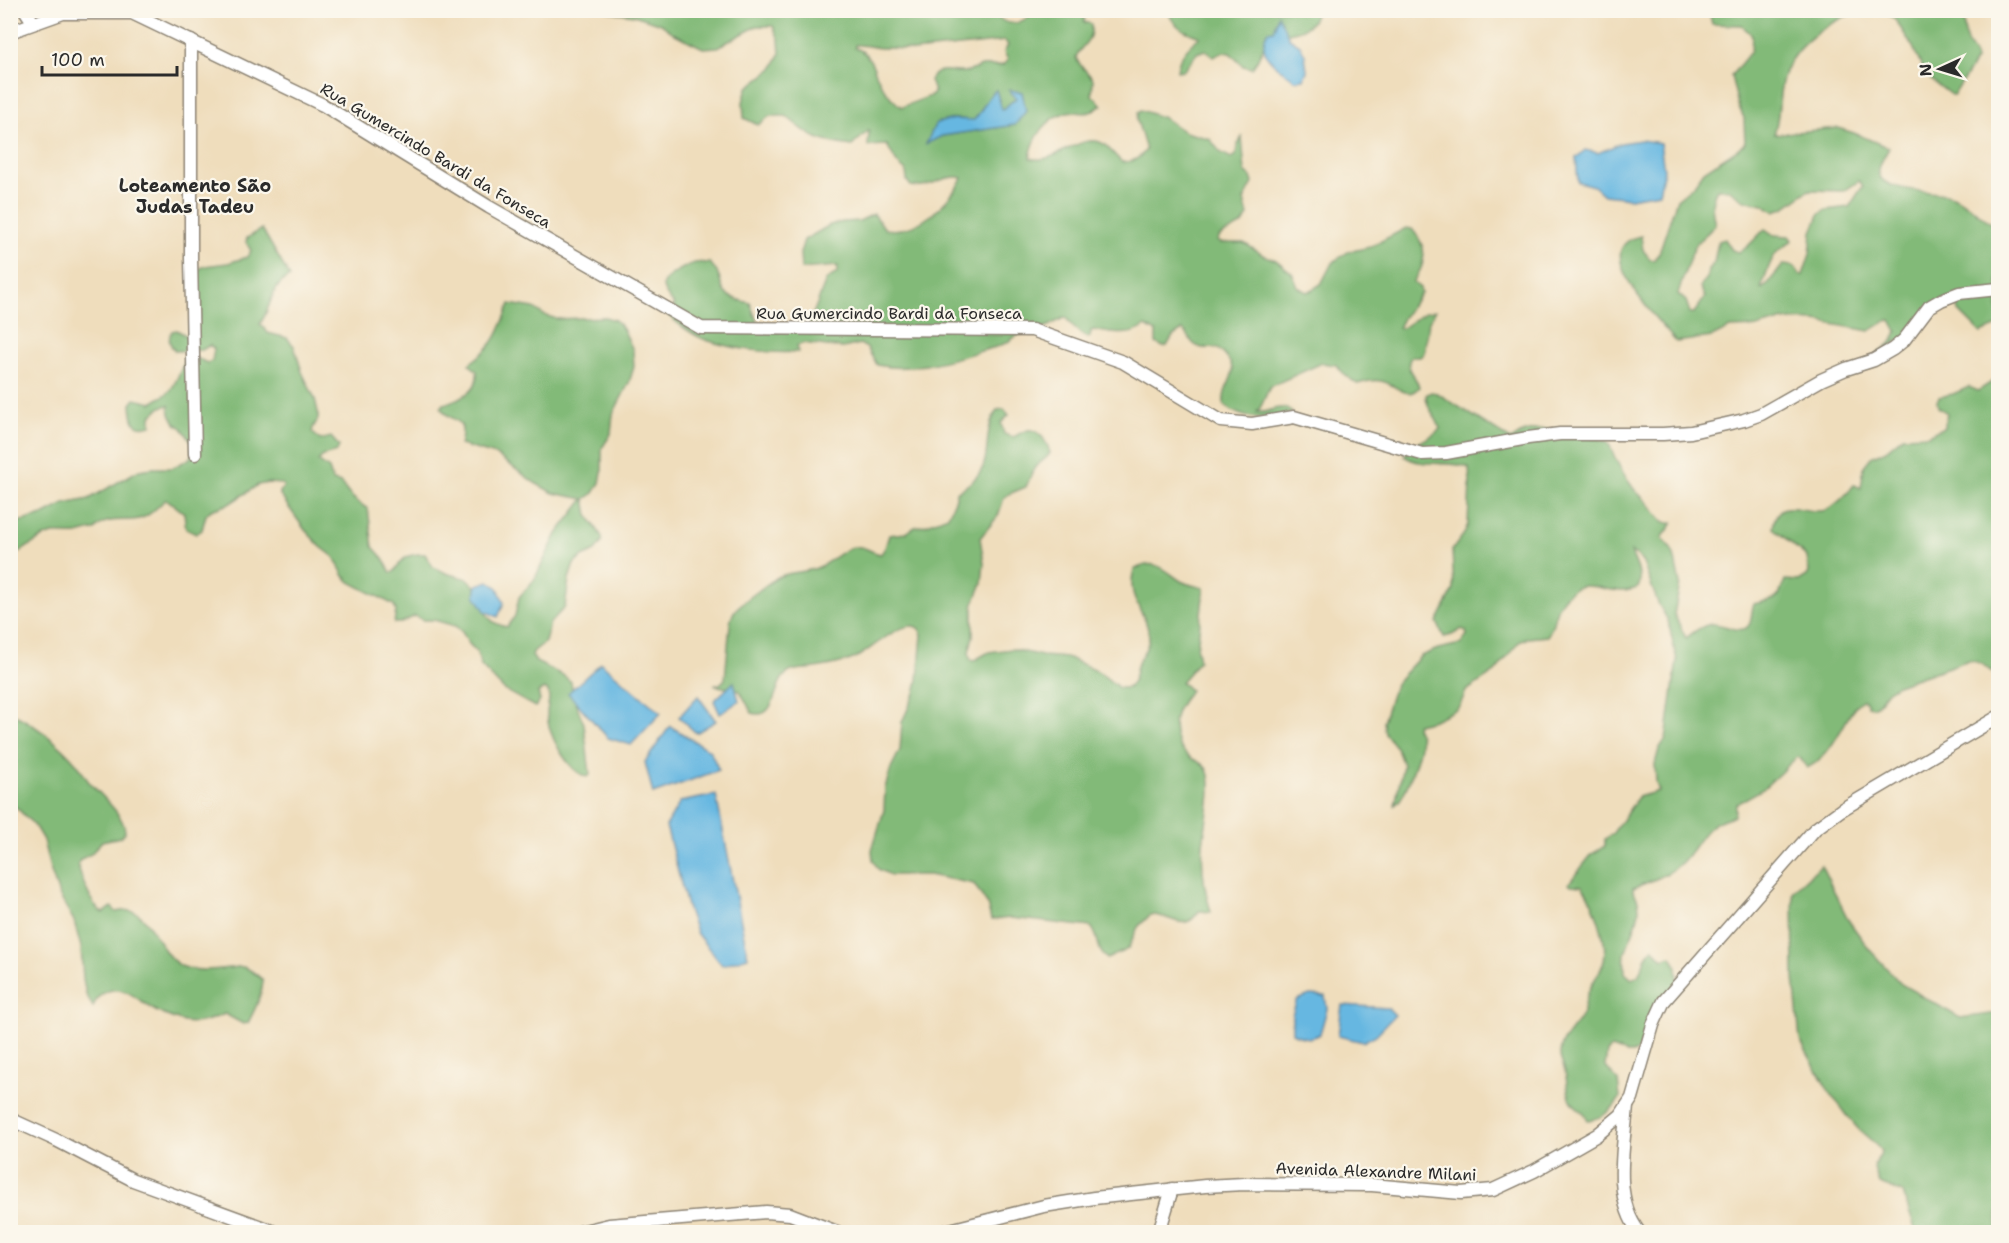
<svg xmlns="http://www.w3.org/2000/svg" width="2009" height="1243" viewBox="0 0 2009 1243" font-family="'Shantell Sans',sans-serif">
<style>
.forest{fill:#82ba78;stroke:#567252;stroke-width:1.5;fill-rule:evenodd}
.water{fill:#66b7e1;stroke:#487186;stroke-width:1.5}
.lines{fill:none;stroke-linecap:round;stroke-linejoin:round}
.minor-casing{stroke:#8d8474;stroke-width:15}
.minor{stroke:#fff;stroke-width:12}
.labels{text-anchor:middle;stroke-width:4.5;stroke-linejoin:round;paint-order:stroke}
.street-label{font-size:16px;fill:#2b2b2b;stroke:#fbf7ec}
.neighbourhood-label{font-size:18px;font-weight:bold;fill:#2b2b2b;stroke:#fbf7ec}
</style>
<rect width="100%" height="100%" fill="#fbf7ec"/>
<filter id="ink" filterUnits="userSpaceOnUse"><feTurbulence type="fractalNoise" baseFrequency=".0167" numOctaves="2"/><feDisplacementMap in="SourceGraphic" scale="12" xChannelSelector="R" yChannelSelector="G"/><feConvolveMatrix kernelMatrix="1 2 1 2 8 2 1 2 1" color-interpolation-filters="sRGB"/></filter>
<filter id="wash" filterUnits="userSpaceOnUse"><feTurbulence type="fractalNoise" baseFrequency=".008" numOctaves="4" result="noise"/><feDisplacementMap in="SourceGraphic" scale="24" xChannelSelector="R" yChannelSelector="G"/><feGaussianBlur stdDeviation="1.35" result="paint"/><feColorMatrix in="noise" values="0 0 0 0 0 0 0 0 0 0 0 0 0 0 0 0 0 1.4 0 .05"/><feComposite in="paint" operator="in"/></filter>
<g filter="url(#wash)">
<rect width="100%" height="100%" fill="#efddbc"/>
<g class="forest">
<path d="M998,10L999,18C1011,28 1025,22 1034,11H1092L1085,15L1084,22L1091,24C1093,43 1081,44 1076,57L1078,62L1093,79L1092,95L1102,105C1098,107 1094,111 1090,112C1083,115 1074,110 1067,112C1047,118 1033,137 1030,158C1055,167 1083,128 1105,145C1111,150 1116,157 1122,162C1133,162 1139,159 1146,150L1137,120L1138,112L1141,110L1164,118L1185,132L1210,139L1220,152L1231,158L1236,155L1238,144L1242,137L1245,172L1251,177L1253,183L1244,200L1248,215L1243,224L1220,236L1217,241L1220,243H1244L1263,255L1276,260L1292,273L1298,287L1306,292L1310,291L1321,284L1332,263L1348,252L1370,247L1406,228L1412,229C1428,247 1427,263 1413,282L1420,288L1421,293L1403,318L1398,328H1402L1426,312L1435,311L1429,322L1424,353L1420,357H1411C1403,371 1416,374 1419,387C1407,402 1395,383 1381,381C1373,379 1365,382 1357,384L1345,375L1336,365L1322,363L1271,386C1265,394 1264,404 1257,412C1271,414 1275,404 1290,410L1292,413C1267,418 1245,423 1224,405C1221,379 1249,375 1217,348C1208,348 1199,350 1192,342C1188,337 1189,334 1183,330L1173,336L1167,346L1163,347L1156,343V332L1146,326C1129,338 1112,333 1093,330L1091,331L1090,337L1088,338L1075,329L1065,317L1049,326L1018,335L1006,343L996,347C961,356 913,374 877,365L867,348L860,344L843,348L803,343L797,346L798,352C771,354 732,349 706,340C692,335 678,324 667,314L675,306C671,300 662,292 663,285C663,277 688,265 695,263C699,262 705,263 710,263C731,284 708,294 750,303L760,329C775,334 795,329 810,322L826,280L837,273L838,266L801,269L800,253L804,240L830,225L843,222L859,221L874,214L885,229C919,235 947,204 963,178C945,173 929,190 911,186L907,181L906,171L897,163L887,145L868,146L869,130L852,146C817,141 813,139 786,116H770L758,125L744,118L743,102L747,88L773,68L780,54L779,39L773,26H757L718,47L703,48L675,34L661,24L634,15L606,11ZM1005,41L1008,45L1004,52L1008,60L1005,64C998,68 990,65 982,66C976,68 970,72 964,72C951,73 938,65 930,80L934,92L933,95L902,107C894,102 884,90 880,82C873,69 871,52 855,48V45C865,44 874,48 884,48C895,48 903,48 914,51ZM996,90L1002,110L1016,98L1010,90L1022,93L1026,111L1015,125L942,136L927,143L936,123L955,119L974,120C984,109 985,99 996,90Z"/>
<path d="M1172,10H1316C1311,38 1286,28 1270,40C1260,46 1260,60 1252,68L1243,66L1230,53L1223,52L1213,56L1205,50L1197,53L1184,70L1177,71C1178,57 1189,45 1200,37C1187,32 1177,29 1170,16Z"/>
<path d="M1709,11H1858C1827,23 1789,47 1782,82C1778,99 1780,117 1774,134L1838,128L1854,133L1889,148C1886,154 1877,166 1879,174C1883,193 1938,190 1953,196C1964,201 1980,215 1991,223L1998,225V326L1981,333L1959,311L1958,307L1961,298L1942,300L1911,333L1876,355L1893,341L1897,331L1891,320C1883,320 1877,328 1869,331L1816,321L1784,320L1760,327L1730,328L1712,337L1676,342C1659,321 1585,247 1641,236L1643,250L1650,259L1654,260L1659,253L1677,199L1694,185L1704,171L1745,144L1744,118L1738,105L1731,76L1751,51L1752,35L1741,25L1712,24ZM1859,181L1863,186L1849,207L1826,210L1819,215L1812,232L1810,254L1803,275H1800L1793,266L1783,265L1765,287L1761,289C1765,278 1769,261 1777,252C1782,247 1788,246 1792,240L1789,236L1774,235L1765,229L1747,247L1739,252L1732,250L1725,239L1718,241L1714,263L1708,269L1707,278L1700,287L1705,297L1694,313H1690L1686,301L1678,294C1684,277 1688,256 1698,242C1704,235 1710,232 1715,224C1712,211 1710,201 1717,189H1728L1744,200L1763,204L1774,211L1784,208L1809,190L1844,191Z"/>
<path d="M1884,11H1964C1964,20 1963,32 1967,42C1969,49 1975,52 1976,60L1954,95H1951L1925,75L1913,47L1896,21Z"/>
<path d="M262,229L290,277C271,284 271,309 260,324L268,333L287,338L294,346L302,372L315,399L318,412V419L313,428L312,432L320,440L331,437L339,446L337,452L323,456L318,461L329,469L333,481L341,483C348,495 356,502 368,509L373,547L383,558L391,573L394,572C402,558 408,553 425,554L433,567C439,568 443,573 449,574C457,577 465,576 471,582C489,600 477,621 507,627L515,616L519,597L534,580L557,534L584,499L553,493L535,483L496,455L460,445C468,414 452,425 441,408L444,404C460,398 479,393 477,371L469,364C497,344 498,334 510,304L534,308L544,315L557,319L605,317L615,320L623,329L633,350L634,367L629,383L613,414L611,434L602,448V472L600,483L594,493L585,499L588,515L602,537V542L595,551L581,558L574,564L569,579L565,607L550,623L545,642L534,651L532,655L536,662L564,676L571,682L574,699L584,724L590,775L587,777C567,770 548,735 547,714C547,705 551,699 548,691L544,689L538,692L540,701L535,707L504,690L481,666L477,652L469,644L462,632L455,626L434,620H423L415,616L401,623H394L396,611L394,605L350,582L344,576L334,557L321,547L305,530L280,495V492L284,486L282,484L268,483L258,485L229,504L211,510L206,515L202,530L196,534L186,529L184,513L169,501L165,500C158,506 151,515 142,518C126,524 108,514 95,530C88,530 84,533 77,534C69,535 61,533 53,534C37,537 26,551 11,556V524L43,515L64,504L89,499L139,470L153,468H172L189,459L193,452L192,442L182,428L175,423L170,414L169,405L161,407L151,416V425C132,431 132,418 131,404L135,399L152,403C157,399 164,396 169,392C177,384 182,362 188,359C194,356 201,360 207,363L212,361L214,349L210,345L202,350L175,351C170,346 167,338 172,331L177,330L192,339L195,278L199,269L205,266L228,263L247,257L251,251L246,242L247,238Z"/>
<path d="M1998,378V678C1989,669 1982,662 1969,660L1897,685L1885,693L1878,704L1873,707L1868,706L1866,701L1862,700L1855,706C1842,727 1830,757 1807,768L1800,758L1797,757L1763,789L1736,804L1734,816C1726,818 1715,822 1709,828C1698,838 1692,854 1679,865C1667,876 1648,882 1633,888V891C1648,910 1630,934 1625,954C1624,960 1625,967 1625,973L1632,979L1638,976L1647,955L1653,948L1663,959L1670,956L1673,958L1677,967L1678,980L1655,1017L1637,1051C1629,1056 1620,1051 1612,1048L1607,1052L1605,1066L1618,1081L1620,1098C1612,1110 1604,1118 1588,1120C1584,1112 1578,1109 1573,1103C1566,1094 1568,1083 1565,1072C1564,1066 1560,1061 1560,1055C1560,1038 1575,1029 1582,1015C1585,1008 1585,1000 1588,993C1592,983 1599,974 1603,964C1610,946 1594,901 1582,886L1571,885L1569,883L1592,854L1605,846V839L1613,833L1638,797L1659,791L1656,783L1655,764L1659,749L1666,739L1677,660L1668,621L1658,603L1643,563L1637,555L1631,552C1635,563 1644,578 1638,588C1633,589 1628,591 1623,591C1597,591 1577,573 1559,605C1554,615 1554,627 1547,636L1528,638L1519,642L1495,672L1466,691L1461,703L1457,709L1434,720L1417,724L1416,727C1417,730 1419,733 1420,736C1423,748 1405,799 1395,805L1403,765L1397,749L1385,734L1383,722L1393,691L1399,679L1421,656L1438,649L1461,644L1467,635L1466,631L1462,629L1452,635L1444,637L1437,622L1454,589L1452,550L1464,534L1468,524L1470,483L1469,468C1448,459 1424,469 1404,456C1412,443 1429,440 1440,429C1437,416 1426,409 1426,395L1431,392L1437,393L1511,440C1515,438 1519,434 1523,433C1545,423 1586,435 1608,442C1615,459 1623,475 1634,489C1638,494 1644,498 1648,503C1656,511 1660,525 1673,523L1662,538L1670,547L1674,555L1680,584L1674,614L1686,638C1694,632 1701,626 1711,624C1722,622 1744,638 1750,623C1752,617 1751,611 1754,604L1775,599L1779,595L1785,580L1799,581L1807,576L1809,572L1807,557L1773,528C1777,491 1807,517 1826,510C1837,505 1847,494 1854,485L1861,488L1864,466L1871,457L1886,450L1903,436L1928,435L1944,427L1947,413L1938,407L1937,401L1939,397L1953,394L1969,387L1978,391Z"/>
<path d="M1004,409L1009,415L1001,423L1004,434L1013,437C1018,435 1027,428 1032,430C1041,432 1048,444 1050,453L1047,457L1035,467L1026,487L1009,494L1004,498L998,516L980,538L984,563L982,583L973,606V636L969,652L970,659L973,661L989,652L1012,649L1042,656L1069,658L1099,672L1119,688H1128C1137,678 1134,674 1138,663C1142,654 1149,647 1149,637C1148,612 1125,600 1134,570C1156,557 1164,570 1181,581C1188,585 1197,586 1204,588L1197,649L1199,661L1181,682L1190,690C1186,697 1178,706 1176,714C1171,730 1177,749 1191,758C1197,761 1206,765 1208,772C1214,788 1205,826 1203,845C1201,868 1204,889 1211,912L1199,911C1184,935 1172,914 1150,915L1138,927L1128,949L1107,959C1096,951 1100,936 1091,927L1011,918L991,920L987,904L974,884L929,875H890L878,869L873,860L872,850L884,810L885,788L891,768L900,750L902,722L915,693L918,680L922,635C915,608 872,649 859,656C847,663 828,666 815,668C806,670 796,668 788,673C772,682 778,721 752,713L740,691L714,685L720,684L725,679L730,624C731,618 733,612 737,608C744,601 770,582 778,577C791,571 806,573 819,567C832,561 840,550 855,547C865,545 871,553 881,554L885,548L889,535L906,533L915,527L925,525L948,516L956,498V492C1003,467 976,444 997,410Z"/>
<path d="M11,713C35,724 60,744 77,764C82,770 85,778 91,784C101,795 126,817 125,833L121,837L102,841L91,854L81,859L78,863C80,876 92,908 103,913L112,907L116,912C151,901 154,949 179,965C191,972 215,970 229,968C233,968 239,966 243,967C251,969 257,975 263,980C262,996 255,1009 248,1023L243,1024L225,1014C211,1019 200,1025 184,1022C175,1019 162,1015 154,1010C139,1001 123,982 104,993C98,996 95,1001 93,1007L86,995L83,979L81,947L74,921L59,895L50,869L43,840L34,825L11,802C14,794 15,790 10,783Z"/>
<path d="M1821,865L1849,921L1869,949L1901,984L1960,1018L1998,1013V1232H1916L1903,1193L1879,1184L1873,1165L1880,1156L1881,1151C1873,1140 1862,1134 1854,1124C1846,1115 1841,1105 1832,1097L1800,1040L1794,978L1793,891Z"/>
</g>
<g class="water">
<path d="M1278,15L1289,38L1300,45L1305,55L1307,71L1304,79L1295,80C1278,67 1254,55 1268,31L1274,30Z"/>
<path d="M996,90L1002,110L1016,98L1009,90L1022,92L1026,111L1015,125L942,136L926,144L936,123L955,119L974,120C984,109 985,99 996,90Z"/>
<polygon points="1641,140 1660,143 1664,170 1659,193 1630,198 1604,195 1594,186 1578,182 1576,158 1585,150 1598,153 1621,143"/>
<polygon points="489,581 498,588 504,603 498,617 485,611 475,595 477,585"/>
<polygon points="601,663 661,713 631,745 608,738 568,693"/>
<polygon points="734,682 739,701 720,714 714,701"/>
<polygon points="698,696 716,721 696,733 679,717"/>
<polygon points="670,726 710,751 719,770 653,794 645,762"/>
<polygon points="716,795 748,957 722,965 697,934 688,910 666,826 680,802"/>
<path d="M1310,995L1325,996L1327,1009L1320,1034C1310,1040 1303,1038 1292,1033V1015L1297,1000Z"/>
<polygon points="1342,1005 1388,1008 1395,1015 1376,1035 1363,1042 1338,1036"/>
</g>
</g>
<g filter="url(#ink)">
<g class="lines">
<g class="minor-casing">
<g id="minor">
<polyline points="25,10 33,22"/>
<polyline points="10,32 63,13 132,13 323,105 489,207 701,328 1032,330 1123,362 1221,421 1252,424 1294,417 1422,454 1446,453 1528,438 1560,434 1663,434 1691,432 1744,420 1761,414 1821,380 1846,369 1874,360 1893,349 1904,340 1929,307 1941,300 1959,293 1998,289"/>
<polyline points="191,41 191,258 195,454"/>
<path d="M1627,1106C1624,1147 1612,1197 1639,1232"/>
<polyline points="10,1119 56,1140 133,1180 275,1232"/>
<polyline points="580,1232 609,1225 766,1212 790,1214 837,1232"/>
<polyline points="942,1232 1044,1206 1094,1198 1205,1186 1244,1184 1372,1185 1461,1193 1493,1190 1534,1171 1597,1135 1621,1115 1632,1098 1653,1025 1664,1001 1815,829 1841,810 1998,717"/>
<polyline points="1159,1232 1172,1189"/>
</g>
</g>
<use href="#minor" class="minor"/>
</g>
</g>
<g class="labels">
<g class="street-label">
<text transform="translate(436 155) rotate(31)" y="6">Rua Gumercindo Bardi da Fonseca</text>
<text x="889" y="319">Rua Gumercindo Bardi da Fonseca</text>
<text transform="translate(1376 1171) rotate(2)" y="6">Avenida Alexandre Milani</text>
</g>
<g class="neighbourhood-label">
<text x="195" y="192">Loteamento São<tspan x="195" dy="21">Judas Tadeu</tspan></text>
</g>
</g>
<rect width="2009" height="1243" fill="none" stroke="#fbf7ec" stroke-width="36"/>
<g transform="translate(1940 69) rotate(266)" stroke="#fbf7ec" stroke-width="4.5" paint-order="stroke">
<path d="M0-4.5L10 22L0 15L-10 22Z" fill="#2b2b2b"/>
<text y="-9" font-size="16" font-weight="bold" text-anchor="middle" fill="#2b2b2b">N</text>
</g>
<path d="M42 66v9h135v-9" fill="none" stroke="#2b2b2b" stroke-width="3"/>
<text x="51" y="66" font-size="18" fill="#2b2b2b" stroke="#fbf7ec" stroke-width="4.5" paint-order="stroke">100 m</text>
</svg>
